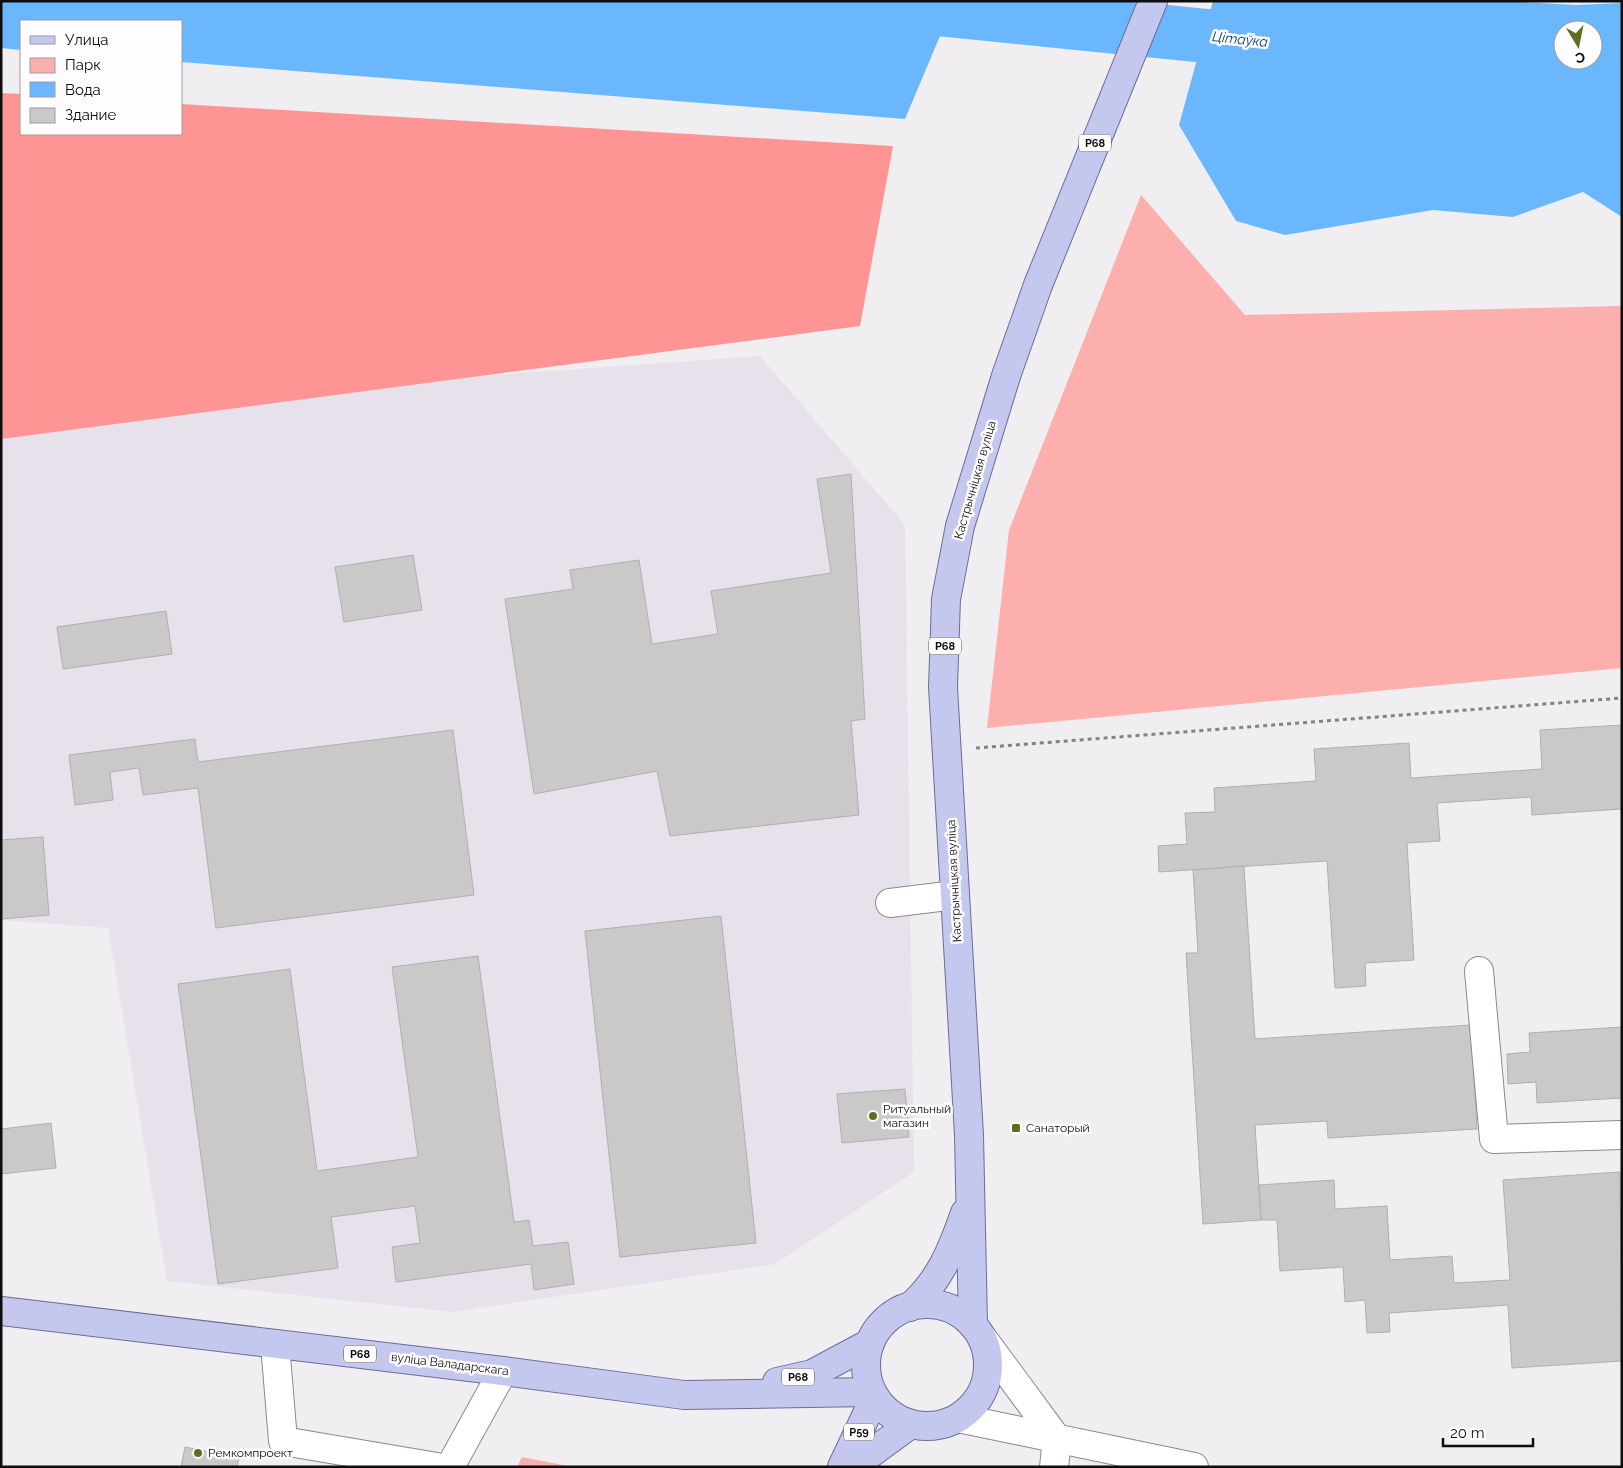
<svg xmlns="http://www.w3.org/2000/svg" width="1623" height="1468" viewBox="0 0 1623 1468" font-family="Raleway,sans-serif">
<style>
.built{fill:#e7e1eb}
.green{fill:#fcafad}
.forest{fill:#fe9494}
.water{fill:#6bb7fe;fill-rule:evenodd}
.lines{fill:none;stroke-linecap:round;stroke-linejoin:round}
.river{stroke:#6bb7fe;stroke-width:54}
.building{fill:#cbc8ca;stroke:#b1aeb0}
.minor-casing{stroke:#8b898c;stroke-width:30}
.major-casing{stroke:#6b6d98;stroke-width:30}
.path{stroke:#838284;stroke-width:3;stroke-dasharray:4 4;stroke-linecap:butt}
.minor{stroke:#fff;stroke-width:28}
.major{stroke:#c4c7ee;stroke-width:28}
.poi-dot{fill:#5e6f1c;stroke:#fefcff;stroke-width:2}
.labels{text-anchor:middle;stroke-width:5;stroke-linejoin:round;paint-order:stroke}
.shield{fill:#fefcff;stroke:#565556;stroke-width:1}
.shield-label{font-size:11px;font-weight:bold;fill:#0e0d0e}
.street-label{font-size:12px;fill:#0e0d0e;stroke:#fefcff}
.poi-label{font-size:12px;fill:#0e0d0e;stroke:#fefcff;text-anchor:start}
.water-label{font-size:14px;font-style:italic;fill:#07426e;stroke:#fefcff}
</style>
<rect width="100%" height="100%" fill="#f0eef1"/>
<polygon class="built" points="760,356 905,525 914,1172 775,1264 453,1312 167,1281 108,928 1,920 1,410"/>
<g class="green">
<polygon points="1141,195 1245,315 1622,306 1622,668 987,728 1009,530"/>
<polygon points="522,1457 573,1467 517,1467"/>
</g>
<polygon class="forest" points="1,93 21,94 21,134 181,134 181,104 893,146 860,326 1,439"/>
<g class="water">
<polygon points="1,1 1090,1 1074,45 940,36 905,119 181,62 181,21 21,21 21,50 1,48"/>
<path d="M1213,1H1503L1577,5L1622,3V217L1583,192L1513,217L1433,210L1285,235L1236,221L1179,125ZM1563,30H1593V60H1563Z"/>
</g>
<g class="lines">
<polyline class="river" points="859,1 1276,43"/>
</g>
<g class="building">
<polygon points="851,474 865,719 851,721 859,815 670,836 657,771 534,794 505,599 573,589 570,570 639,560 652,644 718,634 711,591 831,573 817,479"/>
<polygon points="413,555 422,610 344,622 335,567"/>
<polygon points="166,611 172,654 63,669 57,627"/>
<polygon points="1622,725 1622,809 1532,815 1531,797 1437,803 1440,841 1407,843 1414,960 1365,963 1366,986 1335,988 1327,861 1159,872 1158,846 1187,844 1185,813 1215,812 1214,788 1316,781 1314,749 1409,743 1411,778 1542,769 1540,730"/>
<polygon points="453,730 474,895 216,928 198,788 143,795 139,768 110,772 113,800 75,805 69,755 195,739 198,762"/>
<polygon points="43,837 49,915 1,919 1,840"/>
<polygon points="1244,866 1255,1039 1471,1025 1477,1129 1328,1138 1327,1121 1255,1125 1261,1220 1203,1224 1186,953 1198,953 1193,870"/>
<polygon points="721,916 756,1243 620,1257 585,931"/>
<polygon points="478,956 514,1222 529,1220 533,1246 568,1242 574,1284 534,1290 531,1264 396,1282 392,1247 420,1243 415,1206 331,1217 338,1268 218,1284 178,984 290,969 317,1171 418,1157 392,967"/>
<polygon points="1622,1027 1622,1098 1537,1103 1536,1082 1508,1084 1507,1054 1530,1052 1529,1033"/>
<polygon points="905,1089 909,1137 842,1143 837,1094"/>
<polygon points="51,1123 56,1168 1,1174 1,1129"/>
<polygon points="1620,1172 1622,1361 1512,1368 1508,1305 1389,1313 1390,1332 1367,1333 1365,1300 1345,1302 1343,1267 1280,1271 1277,1220 1261,1220 1259,1185 1334,1180 1335,1209 1387,1206 1390,1260 1452,1256 1454,1283 1510,1280 1503,1180"/>
<polygon points="185,1447 239,1458 237,1467 181,1467"/>
</g>
<g class="lines">
<g class="minor-casing">
<g id="minor">
<polyline points="890,903 955,895"/>
<polyline points="1479,971 1494,1139 1622,1135"/>
<polyline points="981,1336 1057,1439"/>
<polyline points="275,1344 283,1441 437,1467"/>
<polyline points="958,1418 1194,1467"/>
<polyline points="450,1467 503,1371"/>
<polyline points="1054,1467 1057,1439"/>
</g>
</g>
<g class="major-casing">
<g id="major">
<circle cx="927" cy="1365" r="61"/>
<path d="M910,1307C940,1281 952,1250 965,1213"/>
<polyline points="1,1311 503,1371 684,1395 872,1392"/>
<polyline points="973,1325 969,1135 943,687 946,599 960,526 1006,376 1038,285 1153,1"/>
<polyline points="777,1382 812,1374 870,1343"/>
<polyline points="842,1467 875,1397"/>
<polyline points="852,1467 911,1424"/>
</g>
</g>
<polyline class="path" points="976,748 1622,698"/>
<use href="#minor" class="minor"/>
<use href="#major" class="major"/>
</g>
<g class="poi-dot">
<circle cx="873" cy="1116" r="5"/>
<rect x="1011" y="1123" width="10" height="10" rx="2.5"/>
<circle cx="198" cy="1453" r="5"/>
</g>
<g class="labels">
<g class="shield">
<rect x="1079" y="134.5" width="32" height="17" rx="4"/>
<rect x="929" y="637.5" width="32" height="17" rx="4"/>
<rect x="344" y="1345.5" width="32" height="17" rx="4"/>
<rect x="782" y="1368.5" width="32" height="17" rx="4"/>
<rect x="844" y="1423.5" width="30" height="17" rx="4"/>
</g>
<g class="shield-label">
<text x="1095" y="147">Р68</text>
<text x="945" y="650">Р68</text>
<text x="360" y="1358">Р68</text>
<text x="798" y="1381">Р68</text>
<text x="859" y="1436">Р59</text>
</g>
<g class="street-label">
<text transform="translate(975 480) rotate(-74)" y="4">Кастрычніцкая вуліца</text>
<text transform="translate(954 881) rotate(-93)" y="4">Кастрычніцкая вуліца</text>
<text transform="translate(450 1364) rotate(7)" y="4">вуліца Валадарскага</text>
</g>
<g class="poi-label">
<text x="883" y="1113">Ритуальный<tspan x="883" dy="14">магазин</tspan></text>
<text x="1026" y="1132">Санаторый</text>
<text x="208" y="1457">Ремкомпроект</text>
</g>
<g class="water-label">
<text transform="translate(1240 39) rotate(6)" y="5">Цітаўка</text>
</g>
</g>
<rect width="1623" height="1468" fill="none" stroke="#0e0d0e" stroke-width="5"/>
<rect x="20" y="20" width="162" height="115" fill="#fefcff" stroke="#9e9c9f"/>
<rect x="30" y="36" width="25" height="8" fill="#c4c7ee" stroke="#9e9c9f"/>
<text x="65" y="45" font-size="15" fill="#0e0d0e">Улица</text>
<rect x="30" y="58" width="25" height="15" fill="#fcafad" stroke="#9e9c9f"/>
<text x="65" y="70" font-size="15" fill="#0e0d0e">Парк</text>
<rect x="30" y="82" width="25" height="15" fill="#6bb7fe" stroke="#9e9c9f"/>
<text x="65" y="95" font-size="15" fill="#0e0d0e">Вода</text>
<rect x="30" y="108" width="25" height="15" fill="#cbc8ca" stroke="#9e9c9f"/>
<text x="65" y="120" font-size="15" fill="#0e0d0e">Здание</text>
<g transform="translate(1578 45) rotate(170)"><circle r="24" fill="#fefcff" stroke="#9e9c9f"/>
<path d="M0-4L9 19L0 12L-9 19Z" fill="#5e6f1c"/>
<text y="-8" font-size="14" font-weight="bold" text-anchor="middle" fill="#0e0d0e">С</text>
</g>
<path d="M1443 1438v8h90v-8" fill="none" stroke="#0e0d0e" stroke-width="2.5"/>
<text x="1450" y="1438" font-size="15" fill="#0e0d0e" stroke="#fefcff" stroke-width="4" paint-order="stroke">20 m</text>
</svg>
